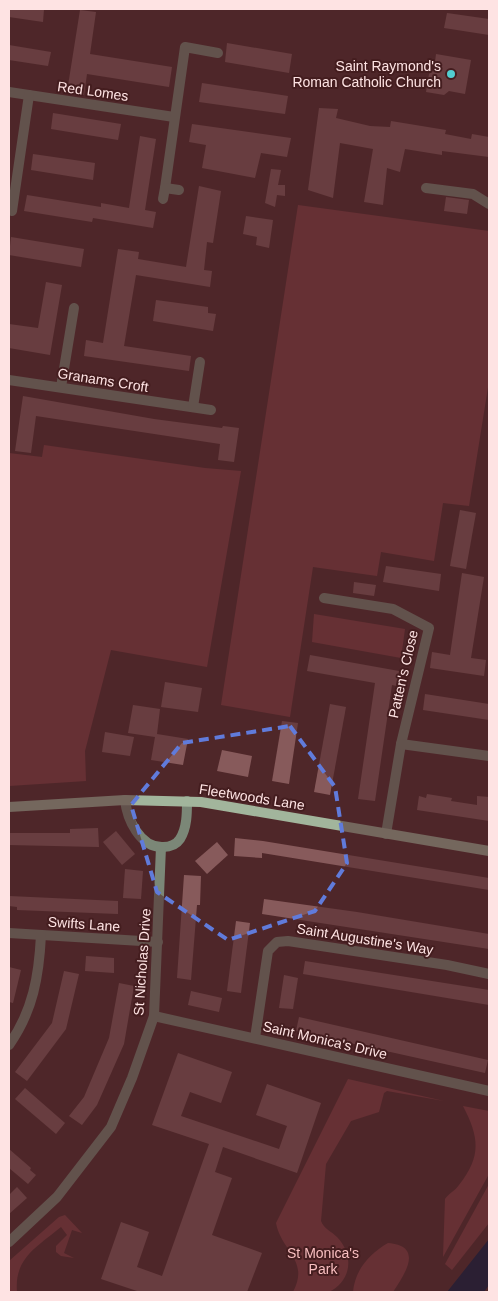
<svg xmlns="http://www.w3.org/2000/svg" width="498" height="1301" viewBox="0 0 498 1301" font-family="Arial,sans-serif">
<style>
.green{fill:#843c41}
.water{fill:#00173e}
.building{fill:#875a5b}
.lines{fill:none;stroke-linecap:round;stroke-linejoin:round}
.street{stroke:#7b8777;stroke-width:10}
.secondary{stroke:#a2b59c;stroke-width:10}
.marked{fill:none;stroke:#607bdb;stroke-width:4;stroke-dasharray:10 6;stroke-linejoin:round}
.poi-dot{fill:#52cdd0;stroke:#441d1f;stroke-width:2}
.labels{text-anchor:middle;stroke-width:4;stroke-linejoin:round;paint-order:stroke}
.poi-label{font-size:14px;fill:#fee3e3;stroke:#441d1f;text-anchor:end}
.street-label{font-size:14px;fill:#fee3e3;stroke:#441d1f}
.park-label{font-size:14px;fill:#f9bfc0;stroke:#441d1f}
</style>
<rect width="100%" height="100%" fill="#4f2729"/>
<g class="green">
<polygon points="298,205 489,231 489,381 469,506 443,503 434,561 381,552 377,576 313,567 290,717 221,705"/>
<polygon points="44,445 205,468 241,471 207,667 111,650 85,751 86,781 9,786 9,453 42,457"/>
<polygon points="314,614 405,629 401,658 312,642"/>
<path d="M348,1079L444,1101L387,1091L384,1093L379,1112L351,1121L326,1164L321,1221C324,1229 331,1231 337,1237C355,1256 351,1281 329,1292C324,1295 300,1292 293,1292C310,1260 281,1251 276,1223Z"/>
<path d="M463,1106L489,1111V1174L443,1257L445,1199C449,1193 455,1191 459,1185C482,1156 479,1137 463,1106Z"/>
<polygon points="489,1184 489,1223 452,1270 445,1264"/>
<path d="M65,1215L82,1233L72,1230L64,1253L74,1258L61,1256L56,1252V1246L67,1235L61,1227C37,1247 14,1258 17,1292H9V1261L59,1217Z"/>
<path d="M388,1243C425,1246 404,1275 393,1292H353C355,1270 369,1254 388,1243Z"/>
</g>
<polygon class="water" points="489,1239 489,1285 484,1292 447,1292"/>
<g class="building">
<polygon points="9,9 44,9 43,22 9,17"/>
<polygon points="80,10 96,12 90,54 172,67 169,87 87,74 84,95 67,92"/>
<polygon points="447,13 489,19 489,35 444,28"/>
<polygon points="227,43 292,54 289,73 225,62"/>
<polygon points="9,45 51,52 48,66 9,60"/>
<polygon points="436,54 471,60 465,94 449,91 444,95 426,92 429,74 434,70"/>
<polygon points="202,83 288,96 285,114 199,102"/>
<polygon points="319,108 338,109 336,118 370,126 390,127 391,121 446,130 445,134 471,139 472,134 489,137 489,157 442,151 442,155 405,149 400,172 387,168 383,205 364,202 373,149 340,143 333,198 308,190"/>
<polygon points="53,113 121,124 118,140 51,129"/>
<polygon points="192,124 291,138 287,157 261,153 255,178 202,168 206,145 189,142"/>
<polygon points="140,136 156,139 145,210 156,212 153,228 93,218 92,222 24,211 27,195 101,207 101,203 129,208"/>
<polygon points="33,154 95,163 93,180 31,170"/>
<polygon points="271,169 281,170 278,185 285,185 285,196 277,195 275,207 265,203"/>
<polygon points="199,186 221,191 213,243 207,242 204,270 212,271 210,287 136,275 124,346 191,356 189,371 84,356 86,340 103,343 118,249 139,252 138,259 186,267"/>
<polygon points="446,197 469,200 467,214 444,211"/>
<polygon points="246,216 273,220 269,248 256,245 257,237 243,234"/>
<polygon points="11,237 84,249 81,267 9,255"/>
<polygon points="46,282 62,285 50,355 9,348 9,324 38,328"/>
<polygon points="156,300 208,307 208,313 216,314 213,331 153,321"/>
<polygon points="23,396 154,419 222,428 223,426 239,428 234,462 218,460 220,444 36,416 31,453 15,451"/>
<polygon points="460,510 476,513 466,569 450,566"/>
<polygon points="386,566 441,574 439,591 383,582"/>
<polygon points="462,573 484,577 471,658 486,660 484,676 430,668 432,652 450,655"/>
<polygon points="354,582 376,585 374,596 353,593"/>
<polygon points="310,655 399,671 397,686 392,685 375,801 358,799 375,683 307,671"/>
<polygon points="165,682 202,688 198,712 161,707"/>
<polygon points="425,694 489,704 489,720 423,710"/>
<polygon points="330,704 346,707 330,795 314,792"/>
<polygon points="133,705 160,709 157,734 188,739 183,765 151,760 155,737 128,733"/>
<polygon points="282,721 298,723 289,784 272,781"/>
<polygon points="105,732 134,737 130,756 102,752"/>
<polygon points="222,750 252,756 248,777 217,771"/>
<polygon points="427,794 452,798 451,801 477,805 477,796 489,797 489,821 417,810 419,796 426,798"/>
<polygon points="98,828 99,847 9,845 9,833 70,833 70,829"/>
<polygon points="116,831 135,854 122,865 103,842"/>
<polygon points="235,838 263,841 489,878 489,890 262,853 262,858 234,856"/>
<polygon points="217,842 228,855 207,874 195,861"/>
<polygon points="125,869 143,871 141,899 123,898"/>
<polygon points="184,875 201,876 200,905 197,905 191,980 177,978"/>
<polygon points="9,896 118,901 118,914 17,910 17,907 9,906"/>
<polygon points="264,899 357,912 489,934 489,949 262,914"/>
<polygon points="236,921 250,923 241,993 227,991"/>
<polygon points="86,956 114,958 114,973 85,971"/>
<polygon points="305,961 489,990 489,1005 303,974"/>
<polygon points="9,967 21,970 13,1003 9,1002"/>
<polygon points="64,971 79,974 66,1029 27,1081 15,1072 52,1023"/>
<polygon points="284,975 298,978 293,1009 279,1008"/>
<polygon points="119,983 134,986 124,1044 97,1105 82,1125 69,1116 84,1097 109,1038"/>
<polygon points="191,991 222,998 219,1012 188,1005"/>
<polygon points="299,1017 488,1060 485,1073 296,1031"/>
<polygon points="178,1053 232,1072 221,1103 190,1092 181,1116 279,1149 287,1126 256,1115 267,1084 321,1103 297,1173 223,1147 215,1172 232,1178 212,1235 262,1253 247,1292 140,1292 101,1279 121,1222 149,1232 137,1267 162,1276 209,1144 152,1125"/>
<polygon points="25,1088 65,1123 56,1134 15,1099"/>
<polygon points="9,1149 31,1168 30,1170 36,1175 28,1184 9,1168"/>
<polygon points="17,1187 27,1198 9,1214 9,1195"/>
</g>
<g class="lines">
<g class="street">
<polyline points="9,92 174,117"/>
<polyline points="165,188 185,47 218,53"/>
<polyline points="426,188 473,194 489,204"/>
<polyline points="163,199 165,188 179,190"/>
<polyline points="12,211 29,95"/>
<polyline points="9,380 211,410"/>
<polyline points="61,387 74,308"/>
<polyline points="193,407 200,362"/>
<polyline points="324,598 393,609 429,628 401,744 386,834"/>
<polyline points="401,744 489,756"/>
<path d="M125,800C127,819 140,848 163,847C170,847 176,845 180,839C187,828 187,813 187,801"/>
<polyline points="9,933 158,942"/>
<polyline points="154,1016 489,1091"/>
<polyline points="255,1038 268,951 277,942 288,941 447,965 489,974"/>
<path d="M9,1045C33,1011 39,976 41,935"/>
<polyline points="9,1242 57,1197 111,1127 132,1078 154,1016 161,847"/>
</g>
<polyline class="secondary" points="9,807 125,800 201,802 489,851"/>
</g>
<path d="M0 0H498V1301H0ZM290,726L335,787L347,863L315,911L228,940L157,892L131,805L182,743Z" fill="#4f2729" fill-opacity=".55" fill-rule="evenodd"/>
<path class="marked" d="M290,726L335,787L347,863L315,911L228,940L157,892L131,805L182,743Z"/>
<circle class="poi-dot" cx="451" cy="74" r="5"/>
<g class="labels">
<g class="poi-label">
<text x="441" y="71">Saint Raymond's<tspan x="441" dy="16">Roman Catholic Church</tspan></text>
</g>
<g class="street-label">
<text transform="translate(93 91) rotate(8)" y="5">Red Lomes</text>
<text transform="translate(103 380) rotate(9)" y="5">Granams Croft</text>
<text transform="translate(403 674) rotate(-77)" y="5">Patten's Close</text>
<text transform="translate(252 797) rotate(9)" y="5">Fleetwoods Lane</text>
<text transform="translate(84 924) rotate(4)" y="5">Swifts Lane</text>
<text transform="translate(365 939) rotate(9)" y="5">Saint Augustine's Way</text>
<text transform="translate(142 962) rotate(-86)" y="5">St Nicholas Drive</text>
<text transform="translate(325 1040) rotate(13)" y="5">Saint Monica's Drive</text>
</g>
<g class="park-label">
<text x="323" y="1258">St Monica's<tspan x="323" dy="16">Park</tspan></text>
</g>
</g>
<rect width="498" height="1301" fill="none" stroke="#fee3e3" stroke-width="20"/>
</svg>
